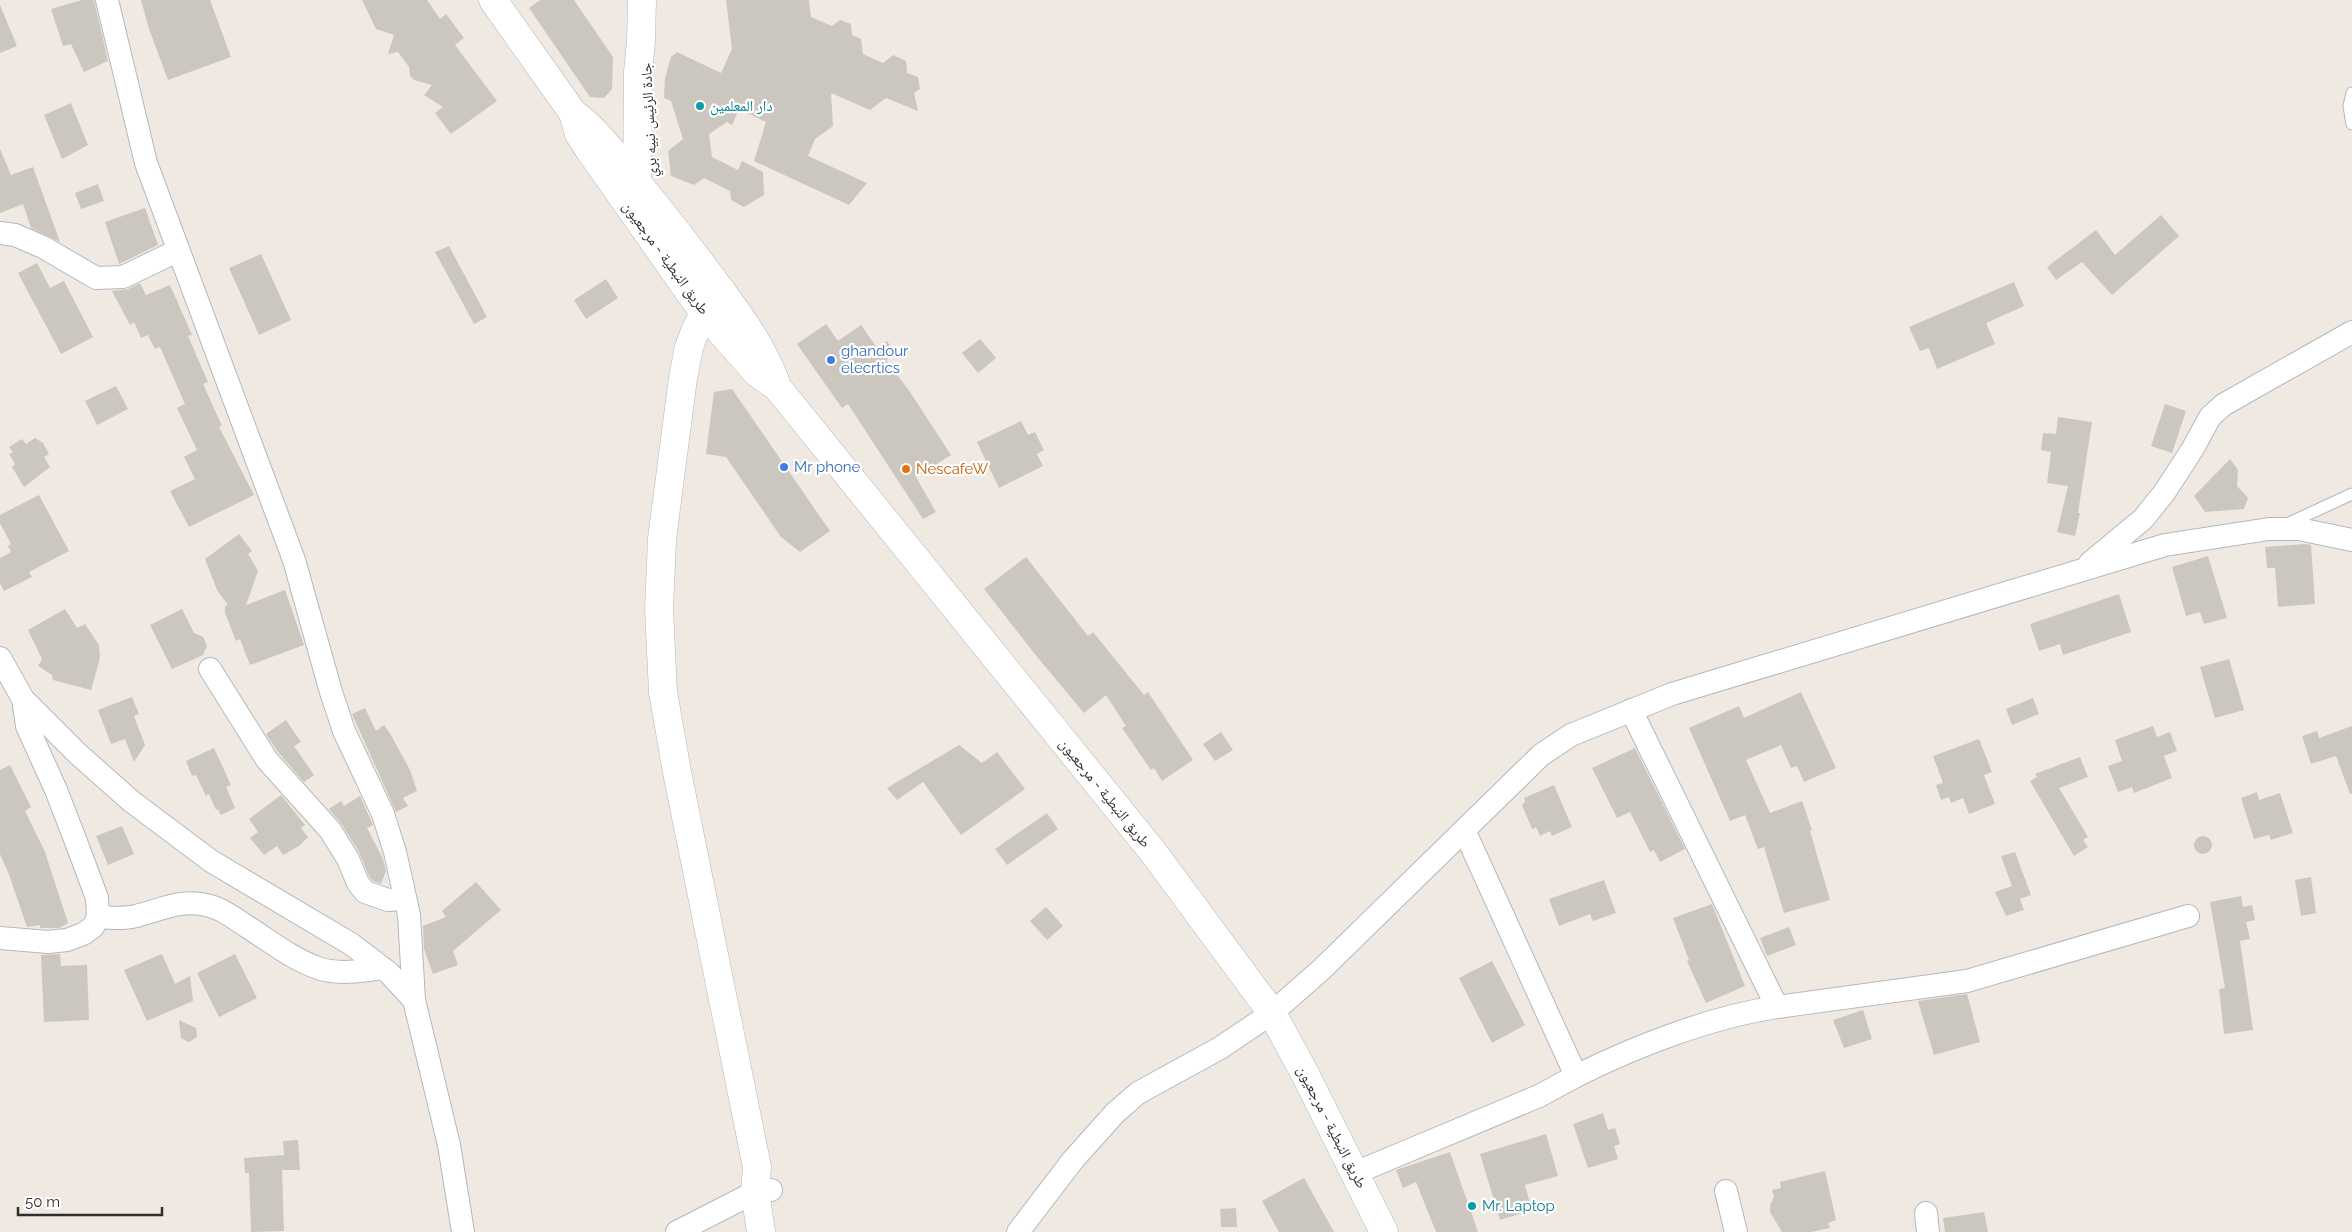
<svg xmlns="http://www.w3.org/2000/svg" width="2352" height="1232" viewBox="0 0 2352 1232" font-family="Raleway,'Noto Naskh Arabic',sans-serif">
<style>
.building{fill:#cbc7bf}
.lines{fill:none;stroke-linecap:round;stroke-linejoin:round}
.lane-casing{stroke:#b4b7c1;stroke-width:13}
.street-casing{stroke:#b4b7c1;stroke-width:24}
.secondary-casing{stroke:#b4b7c1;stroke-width:29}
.lane{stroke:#fff;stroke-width:11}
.street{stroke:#fff;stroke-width:22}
.secondary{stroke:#fff;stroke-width:28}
.culture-dot{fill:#0f9aa8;stroke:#fff;stroke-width:2}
.shop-dot{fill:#3f7fe0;stroke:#fff;stroke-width:2}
.food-dot{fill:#e8710a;stroke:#fff;stroke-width:2}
.labels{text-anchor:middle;stroke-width:4.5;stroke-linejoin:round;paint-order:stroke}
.culture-label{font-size:15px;fill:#0d838f;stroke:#fff;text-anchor:start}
.street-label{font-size:15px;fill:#2e2e2e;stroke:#fff}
.shop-label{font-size:15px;fill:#366cbe;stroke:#fff;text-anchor:start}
.food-label{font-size:15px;fill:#c56008;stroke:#fff;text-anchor:start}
</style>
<rect width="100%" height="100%" fill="#efe9e1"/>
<g class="building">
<polygon points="82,0 94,0 108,61 84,72 71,44 63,46 51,9"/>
<polygon points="141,0 210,0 231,57 168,80 149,29"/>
<polygon points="362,0 427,0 440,19 446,14 464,38 455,45 497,101 451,134 435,113 443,107 424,95 432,85 414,80 410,76 409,67 398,52 388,54 394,35 376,29"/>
<polygon points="540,0 574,0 613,57 612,89 604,98 590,97 529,8"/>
<polygon points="726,0 809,0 811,17 832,26 840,20 851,24 852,35 861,39 863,54 883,63 893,55 906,61 907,73 918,77 920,89 914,93 918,111 886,98 870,110 831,93 833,126 815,139 808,156 867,183 849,205 754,161 766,122 739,109 732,125 727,122 709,134 712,157 738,170 742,161 763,172 764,195 744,207 731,200 730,191 704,178 694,185 671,176 668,151 683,139 671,101 664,98 665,78 671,57 677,52 721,73 732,49"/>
<polygon points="0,5 17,46 0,53"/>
<polygon points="71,103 88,145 62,159 44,115"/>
<polygon points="0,149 11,175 33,167 60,242 31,228 23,204 0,213"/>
<polygon points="98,184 104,201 81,209 75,193"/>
<polygon points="145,208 158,245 119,264 105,222"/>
<polygon points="2161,215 2179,236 2112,295 2082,262 2056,280 2047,267 2096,230 2115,255"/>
<polygon points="449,246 487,317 474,324 435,252"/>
<polygon points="261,254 291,320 259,335 229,268"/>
<polygon points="37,263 50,288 64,281 93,337 61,354 18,273"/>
<polygon points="606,279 618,298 586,319 574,300"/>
<polygon points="2014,282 2024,306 1986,323 1995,344 1937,369 1929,348 1920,351 1909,327"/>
<polygon points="140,283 146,295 170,285 192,335 188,336 208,382 203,384 222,426 219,427 254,495 189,527 170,491 195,479 184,457 197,450 177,408 185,404 160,347 155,349 148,335 141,338 134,322 130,325 112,291 128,289"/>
<polygon points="826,324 838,341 861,325 877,348 887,341 895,353 886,360 910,392 951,455 916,477 936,512 923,519 848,404 842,408 797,344"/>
<polygon points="980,339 996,358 978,373 962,353"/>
<polygon points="116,386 128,409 97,425 85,401"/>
<polygon points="732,389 830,531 800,552 781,537 726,457 706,454 714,392"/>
<polygon points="2165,404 2186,411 2172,453 2151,446"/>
<polygon points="2058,417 2092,422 2078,513 2080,513 2075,536 2057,532 2068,486 2047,483 2051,452 2041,450 2043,433 2056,434"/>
<polygon points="1021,421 1028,435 1035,432 1044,450 1037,454 1043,466 999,488 977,442"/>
<polygon points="35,438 43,443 49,454 44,457 50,467 24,487 12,467 15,464 9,454 13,452 9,447 22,439 26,444"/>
<polygon points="2230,459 2238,470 2237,486 2248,498 2244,509 2205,512 2194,496"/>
<polygon points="39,495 69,551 29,572 32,577 4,591 0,583 0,558 11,552 8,546 11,544 0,523 0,515"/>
<polygon points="239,534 252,551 248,554 258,571 246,605 285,590 304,645 250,665 240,639 236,641 225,613 225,606 228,605 217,590 205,559"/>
<polygon points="2305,544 2311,545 2315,604 2278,607 2275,568 2267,568 2265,547"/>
<polygon points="2208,556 2227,618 2204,624 2200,612 2186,616 2172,567"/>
<polygon points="1026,557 1088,636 1093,632 1144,695 1148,692 1193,760 1162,781 1154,768 1151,770 1122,728 1126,726 1106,695 1084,713 1038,658 984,589"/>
<polygon points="2119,594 2131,632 2063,655 2060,644 2039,651 2030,624"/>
<polygon points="65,609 77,628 85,624 99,645 100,658 91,690 53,680 52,675 38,666 42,659 28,630"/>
<polygon points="182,609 194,633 203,637 207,646 203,655 172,669 150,625"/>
<polygon points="2229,659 2244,710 2215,718 2200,667"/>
<polygon points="1801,692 1836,768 1804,782 1797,766 1791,768 1781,745 1746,760 1770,813 1802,801 1812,830 1810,831 1830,900 1784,913 1764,847 1758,849 1745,815 1730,821 1689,728 1739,706 1744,718"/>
<polygon points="132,697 139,714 134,716 145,745 134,762 125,739 111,744 98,710"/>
<polygon points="2033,698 2039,714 2012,725 2006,709"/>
<polygon points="365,708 376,731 384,725 391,735 410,770 417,791 403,798 408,806 396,812 352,714"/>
<polygon points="286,720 301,742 294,746 314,775 304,782 278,752 266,734"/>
<polygon points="2153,726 2157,737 2170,732 2177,751 2164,756 2172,778 2134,793 2132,787 2118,792 2108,766 2122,761 2115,740"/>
<polygon points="2352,726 2352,794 2350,794 2336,756 2311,764 2302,736 2317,731 2319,738"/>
<polygon points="1221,732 1233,750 1215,761 1203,744"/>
<polygon points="1979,739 1992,772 1984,775 1995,804 1969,814 1963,798 1951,803 1949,797 1941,800 1936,785 1943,783 1933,756"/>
<polygon points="959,745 982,763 997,752 1025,789 961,835 923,782 897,800 887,788"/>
<polygon points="214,748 231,785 226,787 235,808 221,815 218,809 216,810 209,794 206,796 196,775 192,776 186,761"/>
<polygon points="1635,748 1685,849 1660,862 1654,850 1650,852 1630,812 1617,818 1592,768"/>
<polygon points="2080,757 2088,777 2059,788 2088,837 2083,840 2088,847 2074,856 2030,781 2037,777 2035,774"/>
<polygon points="10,765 31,807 25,811 45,852 68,923 59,928 40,928 40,925 27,927 8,872 0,854 0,770"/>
<polygon points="1554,785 1572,827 1552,836 1550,831 1540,836 1536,827 1532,829 1522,805 1525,802 1524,798"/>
<polygon points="2257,792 2259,800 2280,793 2293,833 2271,840 2269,835 2254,839 2241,798"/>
<polygon points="281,795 305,825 301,828 308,837 299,846 283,855 277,846 264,855 250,838 258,832 249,819"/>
<polygon points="360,796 373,825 367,828 383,859 386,871 381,884 373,881 369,876 359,852 341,823 329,809 341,801 344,806"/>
<polygon points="1047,813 1058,829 1007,865 995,849"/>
<polygon points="122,826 134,854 108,865 96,836"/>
<circle cx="2203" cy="845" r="9"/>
<polygon points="2015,852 2031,895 2020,899 2024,910 2006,916 1995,892 2012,886 2001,856"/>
<polygon points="2311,877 2316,913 2301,916 2295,880"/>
<polygon points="1604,880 1616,913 1593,921 1590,914 1559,926 1549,899"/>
<polygon points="476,882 501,910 453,951 458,965 433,974 424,949 423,926 446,917 442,911"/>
<polygon points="2241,896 2243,907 2252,905 2255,920 2246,922 2250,939 2240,941 2253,1030 2224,1034 2219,989 2225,988 2210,902"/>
<polygon points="1712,904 1745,986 1706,1003 1687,961 1689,960 1673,918"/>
<polygon points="1046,907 1063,926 1047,940 1030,921"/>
<polygon points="1789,927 1796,945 1767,956 1760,938"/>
<polygon points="60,954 61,966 87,965 89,1020 44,1022 41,955"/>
<polygon points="162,954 175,984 190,976 193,1001 147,1021 124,970"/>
<polygon points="235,954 257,998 219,1017 197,973"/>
<polygon points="1492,961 1525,1025 1492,1043 1459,978"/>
<polygon points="1967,994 1980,1042 1934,1055 1918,1001"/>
<polygon points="1863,1010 1872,1039 1844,1048 1833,1020"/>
<polygon points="179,1020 196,1028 197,1037 189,1042 181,1038"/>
<polygon points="1603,1113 1608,1130 1615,1128 1620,1144 1614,1146 1618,1159 1588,1168 1573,1124"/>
<polygon points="1546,1134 1558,1176 1525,1185 1532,1210 1500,1220 1480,1154"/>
<polygon points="298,1140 300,1170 282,1170 284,1231 251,1232 249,1173 245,1173 244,1158 284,1155 283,1141"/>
<polygon points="1450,1152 1478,1232 1436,1232 1416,1182 1403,1188 1396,1170"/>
<polygon points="1825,1171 1836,1220 1828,1223 1830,1228 1811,1232 1782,1232 1770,1212 1770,1205 1774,1197 1772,1190 1781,1188 1780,1182"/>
<polygon points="1304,1178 1334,1232 1279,1232 1262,1201"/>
<polygon points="1236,1208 1237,1227 1221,1227 1220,1209"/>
<polygon points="1984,1212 1988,1232 1945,1232 1943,1218"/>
</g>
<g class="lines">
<g class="lane-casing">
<g id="lane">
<polyline points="2352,93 2349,106 2352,124"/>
<polyline points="2287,524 2352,494"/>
</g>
</g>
<g class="street-casing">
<g id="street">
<polyline points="107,0 146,163 294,560 331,692 344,731 383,814 395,852 409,915 414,1000 449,1145 463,1232"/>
<polyline points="0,233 15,235 43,247 96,278 123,277 177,251"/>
<polyline points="2090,563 2143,519 2164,493 2192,450 2210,417 2223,405 2352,332"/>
<polyline points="0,658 23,699 78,754 131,801 211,861 351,944 389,973 414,1000"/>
<polyline points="210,669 267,760 330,830 348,859 358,883 365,892 388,900 405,899"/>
<path d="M1465,832L1576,1076C1636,1046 1711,1017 1777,1007L1631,710"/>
<path d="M98,917C111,918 124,919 136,916C161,910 180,899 206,905C221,908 234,918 246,926C270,941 292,959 318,968C338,975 362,971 382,968"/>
<polyline points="0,938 48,942 67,940 83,934 93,927 98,917 97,898 78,847 56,790 27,726 23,699"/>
<polyline points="1777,1007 1967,981 2188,916"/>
<polyline points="1355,1173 1539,1096 1576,1076"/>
<polyline points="1726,1191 1736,1232"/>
<polyline points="1926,1213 1928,1232"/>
<polyline points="677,1232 755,1192 771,1190"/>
<polyline points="1018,1232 1073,1160 1115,1113 1138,1093 1220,1048 1272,1013 1322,969 1541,755 1571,735 1672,694 2165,545 2269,529 2299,529 2352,540"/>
</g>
</g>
<g class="secondary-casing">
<g id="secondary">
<path d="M493,0L573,113C600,133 619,161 640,186C668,220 694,254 720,289C742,319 763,348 776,383"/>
<polyline points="573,113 579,134 590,151 704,313 757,373 777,387 1153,852 1272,1013 1304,1072 1384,1232"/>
<polyline points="637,191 638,72 641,41 642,0"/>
<polyline points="721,290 704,313 696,329 689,347 683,378 662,539 659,609 663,692 677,772 757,1167 755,1192 761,1232"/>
</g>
</g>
<use href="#lane" class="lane"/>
<use href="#street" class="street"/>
<use href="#secondary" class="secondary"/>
</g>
<g class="culture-dot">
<circle cx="700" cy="106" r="5"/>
<circle cx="1472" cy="1206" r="5"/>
</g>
<g class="shop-dot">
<circle cx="831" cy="360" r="5"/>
<circle cx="784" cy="467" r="5"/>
</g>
<circle class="food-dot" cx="906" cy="469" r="5"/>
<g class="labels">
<g class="culture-label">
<text x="710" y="111">دار المعلمين</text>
<text x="1482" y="1211">Mr. Laptop</text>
</g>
<g class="street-label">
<text transform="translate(649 120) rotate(-93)" y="5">جادة الرئيس نبيه بري</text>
<text transform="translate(666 258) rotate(54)" y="5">طريق النبطية - مرجعيون</text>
<text transform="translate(1105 793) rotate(51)" y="5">طريق النبطية - مرجعيون</text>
<text transform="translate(1332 1127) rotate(63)" y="5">طريق النبطية - مرجعيون</text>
</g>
<g class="shop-label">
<text x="841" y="356">ghandour<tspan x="841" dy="17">elecrtics</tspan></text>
<text x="794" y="472">Mr phone</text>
</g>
<g class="food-label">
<text x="916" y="474">NescafeW</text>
</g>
</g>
<path d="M18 1207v8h144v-8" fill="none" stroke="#2e2e2e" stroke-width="2.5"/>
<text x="25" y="1207" font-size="15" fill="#2e2e2e" stroke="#ffffff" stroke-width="4" paint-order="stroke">50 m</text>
</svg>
